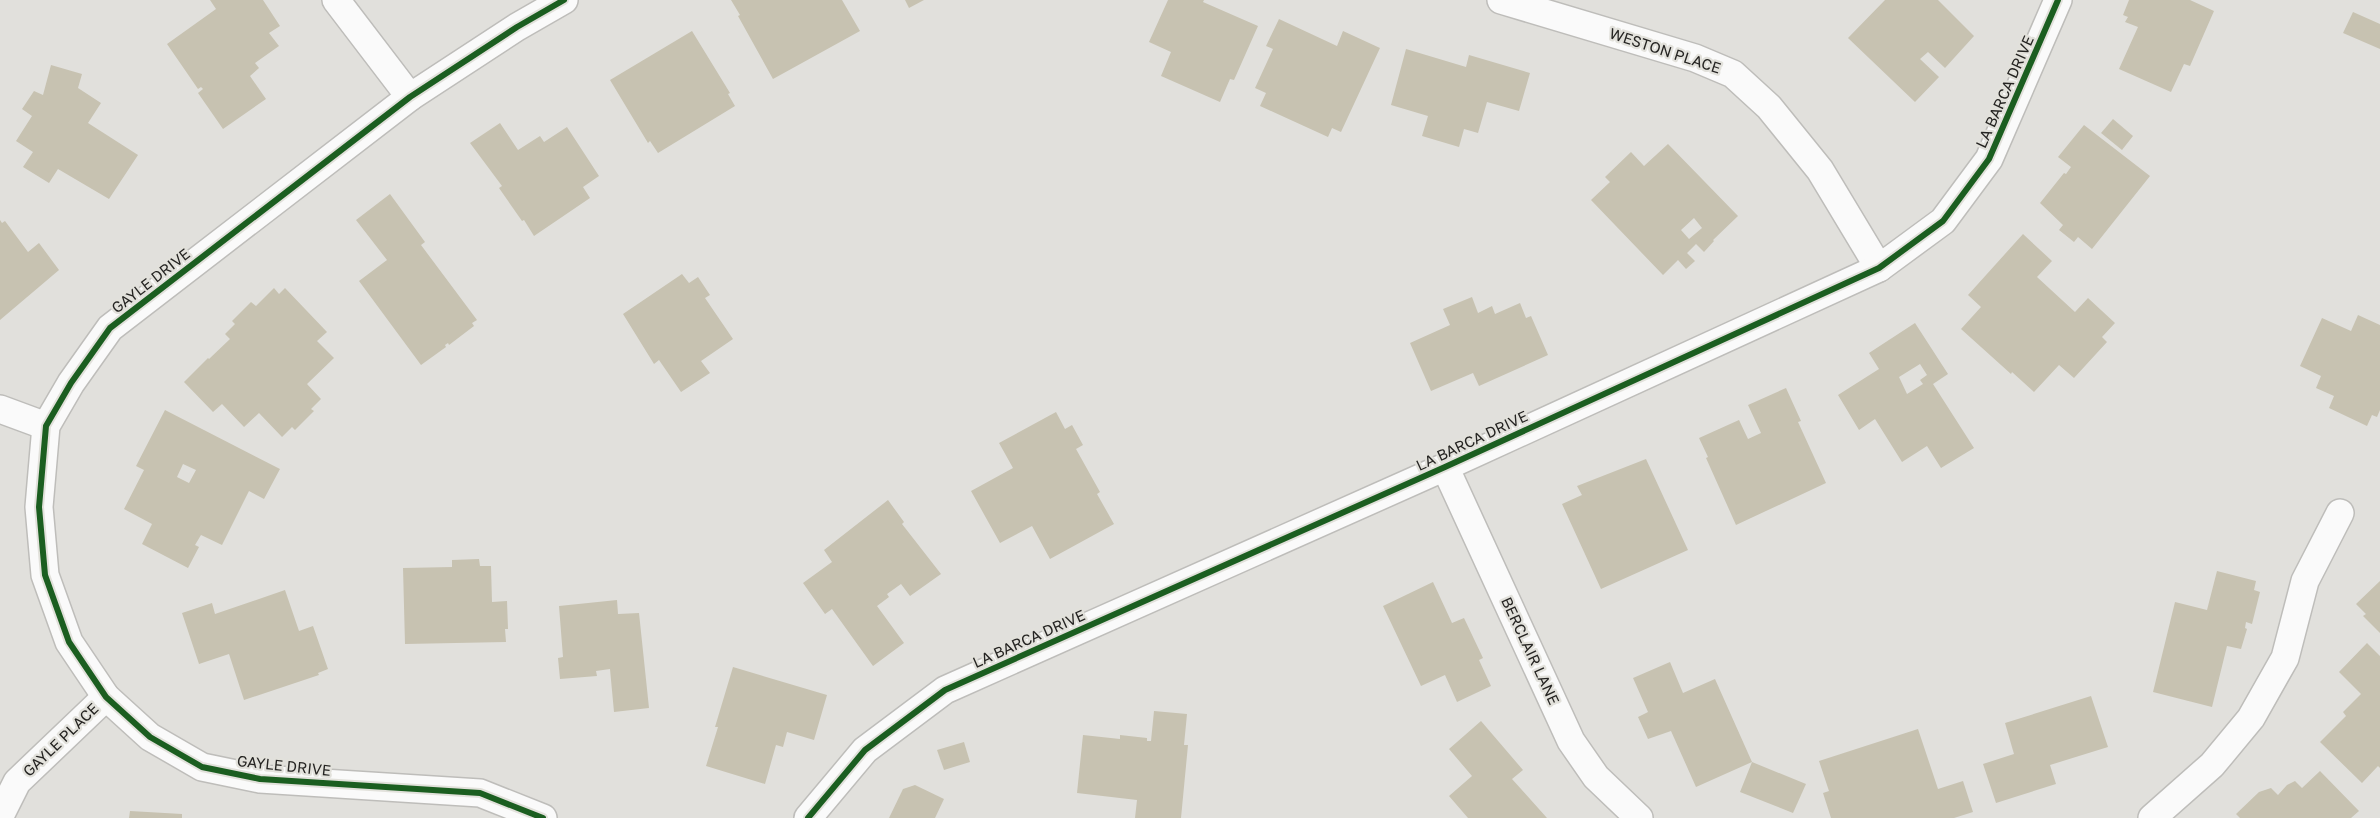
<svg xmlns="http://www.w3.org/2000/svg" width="2380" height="818" viewBox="0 0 2380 818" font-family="'Golos Text',sans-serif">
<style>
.building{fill:#c7c2b1;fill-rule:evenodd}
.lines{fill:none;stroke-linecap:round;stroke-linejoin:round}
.street-casing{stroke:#bebdba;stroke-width:30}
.street{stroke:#fafafa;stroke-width:27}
.cycleway-casing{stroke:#e2e1db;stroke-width:10}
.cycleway{stroke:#1b5e20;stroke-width:6}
.labels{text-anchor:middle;stroke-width:4.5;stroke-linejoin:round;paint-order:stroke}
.street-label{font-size:15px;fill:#252422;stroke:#e2e1db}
</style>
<rect width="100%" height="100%" fill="#e1e0dc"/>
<g class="building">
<polygon points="210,0 263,0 280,26 269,33 279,46 255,63 259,68 250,76 266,99 223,129 198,93 203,89 201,87 198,89 167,44 216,9"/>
<polygon points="731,0 842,0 860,31 773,79 738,16 740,15"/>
<polygon points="905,0 924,0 909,8"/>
<polygon points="1168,0 1204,0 1203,2 1258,26 1234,80 1230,79 1220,102 1161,76 1171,52 1149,42"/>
<polygon points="1885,0 1938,0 1974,36 1945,68 1928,52 1920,59 1939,77 1915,102 1848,38"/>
<polygon points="2129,0 2190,0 2214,11 2190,66 2184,64 2171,92 2119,69 2138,27 2125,22 2128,17 2123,15"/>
<polygon points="2353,12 2380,24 2380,49 2343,33"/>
<polygon points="1279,19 1337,46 1343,31 1380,48 1341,132 1332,128 1328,137 1260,106 1266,93 1255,88 1273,49 1266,46"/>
<polygon points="692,31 730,93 728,94 735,106 658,153 650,141 648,143 610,80"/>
<polygon points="1406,49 1466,67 1469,55 1530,73 1519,111 1487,102 1478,133 1464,129 1459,147 1422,136 1428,116 1391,105"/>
<polygon points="51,65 82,74 78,88 101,103 88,123 138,155 109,199 58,169 49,183 23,167 33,152 16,141 32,116 22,109 34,91 43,95"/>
<polygon points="2113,119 2133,136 2122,150 2101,133"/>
<polygon points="500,123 518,150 540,136 544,142 567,127 599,176 583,187 590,198 534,236 524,220 522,221 499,188 502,186 470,143"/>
<polygon points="2084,125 2150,176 2092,249 2078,237 2074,242 2059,230 2063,225 2040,203 2064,173 2066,174 2071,167 2058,157"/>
<path d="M1668,144L1738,216L1713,240L1714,241L1704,252L1696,244L1687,253L1695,261L1686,269L1678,260L1663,275L1591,200L1610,182L1605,177L1631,152L1644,166ZM1694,218L1702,228L1689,239L1681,230Z"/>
<polygon points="390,194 425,242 421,245 477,320 472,323 474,326 449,345 448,343 445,345 446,347 421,365 359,281 387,260 356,220"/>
<polygon points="0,220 2,223 5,221 28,252 39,243 59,270 0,320"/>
<polygon points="2023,234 2052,261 2037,277 2075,312 2088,298 2115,323 2102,337 2107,342 2074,378 2059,365 2034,392 2012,372 2011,374 1961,329 1981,307 1968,295"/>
<polygon points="682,274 689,283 698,277 710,295 705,298 733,339 701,361 710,373 681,392 659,360 654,364 623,314"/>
<polygon points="274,288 279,294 285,288 327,332 317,341 334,358 307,384 321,399 311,409 314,411 295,430 292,427 282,437 259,413 244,427 222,404 213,412 184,382 208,358 209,359 230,339 225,334 235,324 232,321 251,302 256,306"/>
<polygon points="1472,297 1478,313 1492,306 1495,314 1520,303 1526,318 1531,316 1548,355 1479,386 1473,373 1431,391 1410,343 1450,325 1443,309"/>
<polygon points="2358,315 2380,325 2380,410 2377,417 2372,415 2367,426 2329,408 2334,396 2316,388 2321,376 2300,366 2322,318 2351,331"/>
<path d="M1915,323L1948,374L1933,384L1974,448L1941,468L1927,446L1902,462L1875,419L1859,430L1838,395L1879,369L1869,353ZM1920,364L1927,375L1920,380L1923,384L1907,394L1899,377Z"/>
<polygon points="1786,388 1801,421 1798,422 1826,483 1736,525 1706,458 1708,457 1699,438 1739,420 1748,439 1761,433 1748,405"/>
<path d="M165,410L280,469L264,499L249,491L222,545L201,535L195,545L199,547L188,568L142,544L152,524L124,509L144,470L136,466ZM183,464L196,470L189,483L177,477Z"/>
<polygon points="1056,412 1065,429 1072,425 1083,445 1076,449 1100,492 1097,494 1114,524 1050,559 1032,526 1000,543 971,491 1013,468 999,443"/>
<polygon points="1646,459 1688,550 1601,589 1562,504 1582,495 1577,486"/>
<polygon points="888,500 904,522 902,524 941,574 910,596 901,584 887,594 889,597 877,606 904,643 873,666 832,609 825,614 803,583 832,562 824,550"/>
<polygon points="479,559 480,566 491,566 492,602 507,601 508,629 505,629 506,642 405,644 403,568 452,567 452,560"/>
<polygon points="2217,571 2256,581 2254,590 2260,592 2252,624 2246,622 2245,628 2247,629 2241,649 2227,646 2212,707 2153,692 2175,602 2207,610"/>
<polygon points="2380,581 2380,633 2363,616 2366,614 2356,604"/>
<polygon points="1433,582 1452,623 1464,618 1483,658 1479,660 1491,686 1457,702 1445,675 1421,686 1383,606"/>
<polygon points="285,590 299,631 313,626 328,669 318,673 319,675 244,700 229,654 199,664 182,613 212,603 215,614"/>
<polygon points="617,600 618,614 639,613 649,708 614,712 610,669 596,671 597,676 560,679 558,658 563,657 559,606"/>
<polygon points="2367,643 2380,656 2380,768 2378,766 2362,783 2320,742 2346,716 2343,712 2361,694 2339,672"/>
<polygon points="1670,662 1683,693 1715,679 1752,762 1696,787 1671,731 1648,739 1638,717 1648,712 1633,678"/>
<polygon points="733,667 827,695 814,740 787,732 783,747 776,745 765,784 706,766 718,727 715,727"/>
<polygon points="2091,696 2108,747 2050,765 2056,784 1996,803 1983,764 2014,754 2005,723"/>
<polygon points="1154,711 1187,714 1184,745 1188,745 1181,818 1135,818 1137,800 1077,793 1083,735 1120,739 1120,735 1147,738 1147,741 1151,741"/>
<polygon points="1481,721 1523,770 1512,779 1547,818 1468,818 1449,796 1472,776 1449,749"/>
<polygon points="1918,729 1938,789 1963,781 1973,812 1954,818 1831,818 1823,793 1829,791 1819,761"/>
<polygon points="964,742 970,762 944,770 937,750"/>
<polygon points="1752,762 1806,784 1793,813 1740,792"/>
<polygon points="2320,771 2359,811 2351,818 2240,818 2236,814 2259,792 2271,788 2278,795 2287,785 2295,781 2302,788"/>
<polygon points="915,785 944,799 935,818 889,818 903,789"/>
<polygon points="130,811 182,814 182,818 129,818"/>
</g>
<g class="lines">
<g class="street-casing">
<g id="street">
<polyline points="336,0 410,97"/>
<polyline points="1501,0 1695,58 1733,74 1769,107 1820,170 1879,268"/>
<polyline points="0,409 46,426"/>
<polyline points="1445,467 1571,741 1596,777 1639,818"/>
<polyline points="0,816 17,782 106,697"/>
<polyline points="543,818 480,793 260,779 202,767 150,737 106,697 69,642 45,575 39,507 46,426 71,383 110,328 410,97 517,27 564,0"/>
<polyline points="808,818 865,750 945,690 1445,467 1879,268 1943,221 1989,159 2058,0"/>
<polyline points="2152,818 2212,765 2251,718 2285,658 2305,581 2340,513"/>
</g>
</g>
<use href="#street" class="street"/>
<g class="cycleway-casing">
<g id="cycleway">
<polyline points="543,818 480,793 260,779 202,767 150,737 106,697 69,642 45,575 39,507 46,426 71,383 110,328 410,97 517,27 564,0"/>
<polyline points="808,818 865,750 945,690 1445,467 1879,268 1943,221 1989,159 2058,0"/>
</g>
</g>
<use href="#cycleway" class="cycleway"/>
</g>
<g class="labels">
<g class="street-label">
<text transform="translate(1665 51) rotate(18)" y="5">WESTON PLACE</text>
<text transform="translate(2005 92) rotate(-66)" y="5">LA BARCA DRIVE</text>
<text transform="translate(151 281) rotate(-38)" y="5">GAYLE DRIVE</text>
<text transform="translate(1472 441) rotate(-25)" y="5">LA BARCA DRIVE</text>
<text transform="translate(1029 639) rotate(-24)" y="5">LA BARCA DRIVE</text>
<text transform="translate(1530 651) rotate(65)" y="5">BERCLAIR LANE</text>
<text transform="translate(61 740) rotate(-44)" y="5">GAYLE PLACE</text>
<text transform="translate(284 766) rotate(6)" y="5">GAYLE DRIVE</text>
</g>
</g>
</svg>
